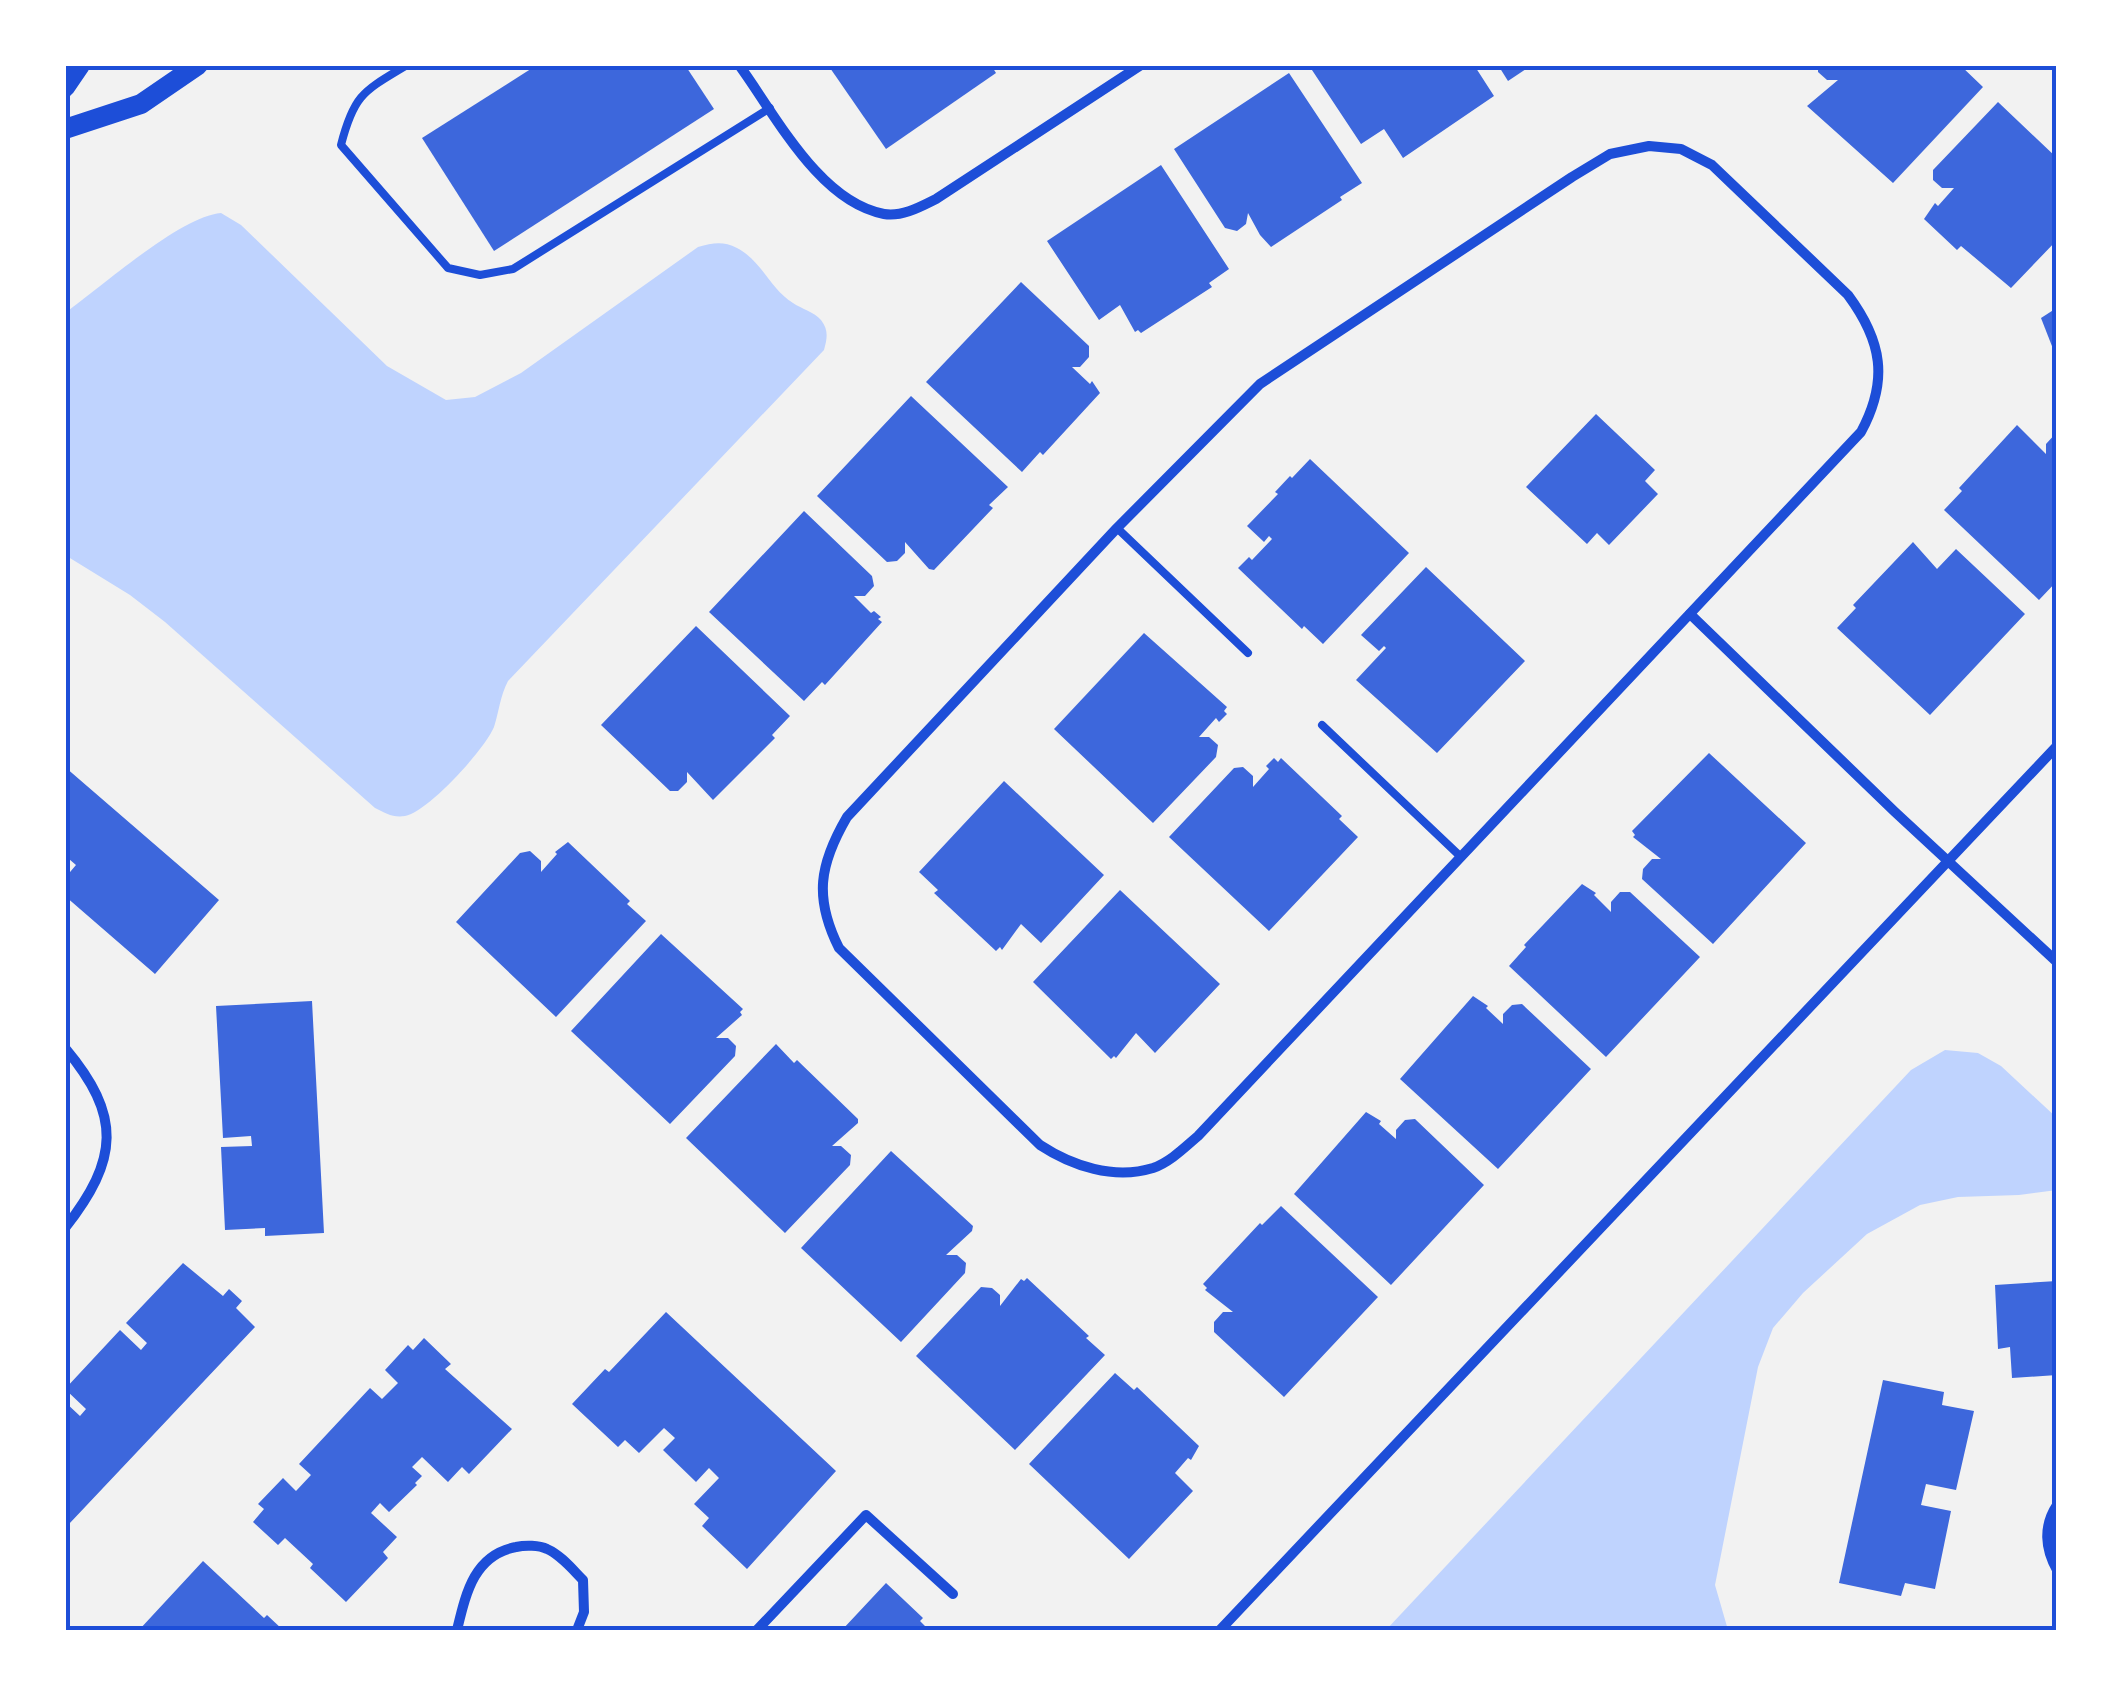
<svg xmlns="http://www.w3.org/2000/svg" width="2122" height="1695" viewBox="0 0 2122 1695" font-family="'Nunito Sans',sans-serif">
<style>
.water{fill:#bfd3fe}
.building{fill:#3d67dc}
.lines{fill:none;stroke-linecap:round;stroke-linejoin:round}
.service{stroke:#1d4ed8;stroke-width:8}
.minor{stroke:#1d4ed8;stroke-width:10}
.secondary{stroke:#1d4ed8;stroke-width:20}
.neatline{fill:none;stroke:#1d4ed8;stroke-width:4}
</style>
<rect width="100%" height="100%" fill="#f2f2f2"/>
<g class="water">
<path d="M221,213L241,225L387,366L446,400L475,397L521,373L698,247C713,243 723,241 737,248C762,261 770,289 793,303C802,309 814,312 821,320C829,330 827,339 824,350L508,681C500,696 499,712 494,727C485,749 428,812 405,816C393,818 385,813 375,808L165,622L130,595L65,555V313C101,287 181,216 221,213Z"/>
<polygon points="1945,1050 1978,1053 2001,1066 2057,1118 2057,1190 2019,1195 1958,1197 1920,1205 1867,1234 1803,1293 1773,1328 1758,1367 1715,1585 1728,1630 1386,1630 1911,1070"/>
</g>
<g class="building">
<polygon points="537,65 685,65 714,109 494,251 422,138"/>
<polygon points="828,65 991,65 996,73 886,149"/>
<polygon points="1313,65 1474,65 1494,96 1403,158 1384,129 1361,144 1310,67"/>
<polygon points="1498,65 1532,65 1508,81"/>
<polygon points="1818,65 1960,65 1983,87 1893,183 1807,106 1838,80 1827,80 1818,72"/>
<polygon points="1289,73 1362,183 1340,197 1342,200 1271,247 1260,235 1248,213 1246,224 1237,231 1225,228 1174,149"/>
<polygon points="1998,102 2057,158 2057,240 2011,288 1961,246 1957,250 1924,219 1935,203 1938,206 1954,188 1942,188 1933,180 1933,170"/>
<polygon points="1161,165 1229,269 1209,283 1212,287 1141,333 1138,330 1135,332 1120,305 1099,320 1047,241"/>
<polygon points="1021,282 1089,346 1089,357 1080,367 1072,367 1090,384 1092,381 1100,393 1043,455 1040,452 1022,472 926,382"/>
<polygon points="2055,309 2057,313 2057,359 2041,318"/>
<polygon points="911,396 1008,487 989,505 993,508 934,570 929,569 905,542 905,553 897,561 887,562 817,496"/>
<polygon points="1596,414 1655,470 1645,481 1658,494 1609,545 1597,533 1587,544 1526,487"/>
<polygon points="2017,425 2046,454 2046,444 2057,432 2057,581 2039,600 1944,510 1962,491 1959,488"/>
<polygon points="1310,459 1409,553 1323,644 1304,626 1302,629 1238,568 1249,557 1252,560 1272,539 1269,536 1264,542 1247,526 1278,494 1275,492 1290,476 1292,478"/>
<polygon points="804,511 872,576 874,586 865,596 854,596 871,613 874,611 881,617 878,619 882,622 825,685 822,682 804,701 709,612"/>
<polygon points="1913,542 1937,569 1956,549 2025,614 1930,715 1837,628 1856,608 1853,605"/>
<polygon points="1426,567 1525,661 1437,753 1356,680 1386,648 1384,646 1379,651 1361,635"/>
<polygon points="696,626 790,716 772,735 775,738 713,800 687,772 687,782 678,791 670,791 601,725"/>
<polygon points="1144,633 1227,707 1224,711 1227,714 1219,722 1216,718 1199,737 1209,737 1218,745 1216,757 1153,823 1054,729"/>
<polygon points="1709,753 1806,843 1713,944 1642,879 1643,869 1652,859 1661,859 1633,837 1635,835 1632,831"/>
<polygon points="1274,758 1278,762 1281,758 1342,816 1339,819 1358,837 1269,931 1169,837 1234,768 1243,767 1253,776 1253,787 1269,769 1266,766"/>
<polygon points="65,767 219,900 155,974 65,896 65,878 76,865 69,859 65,864"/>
<polygon points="1004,781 1104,875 1041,943 1021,924 1002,950 1000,947 996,951 934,893 938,890 919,872"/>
<polygon points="568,842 630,901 627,904 646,921 556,1017 456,922 520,853 530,851 541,861 541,872 557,854 555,852"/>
<polygon points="1582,884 1596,893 1594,895 1611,912 1611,902 1620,892 1630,892 1700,957 1606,1057 1509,966 1526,947 1524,945"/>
<polygon points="1120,890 1220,984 1155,1053 1136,1033 1116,1058 1114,1056 1111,1059 1033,982"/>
<polygon points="661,934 743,1009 740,1012 742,1015 716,1038 728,1038 736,1046 735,1056 670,1124 571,1031"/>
<polygon points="1473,996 1488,1006 1486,1008 1503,1024 1503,1014 1512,1005 1522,1004 1591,1069 1498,1169 1400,1079"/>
<polygon points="312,1001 324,1233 265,1236 265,1228 225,1230 221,1147 252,1146 251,1136 223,1138 216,1006"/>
<polygon points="776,1044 794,1063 797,1060 858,1119 858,1123 832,1146 841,1146 851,1155 850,1165 785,1233 686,1138"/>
<polygon points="1366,1112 1381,1121 1379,1124 1396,1139 1396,1130 1405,1120 1415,1119 1484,1185 1391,1285 1294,1194"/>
<polygon points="891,1151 973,1226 972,1231 946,1255 957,1255 966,1263 965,1273 901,1342 801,1248"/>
<polygon points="1281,1206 1378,1297 1284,1397 1214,1332 1214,1322 1223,1312 1233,1312 1205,1290 1207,1288 1203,1284 1260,1223 1262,1225"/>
<polygon points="183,1263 223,1296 229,1289 242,1301 236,1308 255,1327 69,1524 65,1521 65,1402 80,1416 86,1409 65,1389 120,1330 141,1350 147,1343 126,1323"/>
<polygon points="1027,1278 1089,1336 1086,1338 1105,1355 1015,1450 916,1356 981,1287 992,1288 1000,1295 1000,1306 1021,1279 1024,1281"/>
<polygon points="2057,1281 2057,1375 2012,1378 2010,1347 1998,1349 1995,1285"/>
<polygon points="666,1312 836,1471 747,1569 702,1526 709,1518 694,1504 719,1478 709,1468 696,1482 663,1450 675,1438 664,1428 639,1453 625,1440 618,1447 572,1404 605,1369 609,1372"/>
<polygon points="424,1338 451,1364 445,1369 512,1429 469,1474 462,1467 448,1482 422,1457 412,1467 422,1476 415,1483 417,1485 389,1512 380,1503 371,1513 397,1537 383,1552 388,1558 346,1602 310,1568 313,1564 285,1538 278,1545 253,1522 264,1509 258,1504 283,1478 296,1491 311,1475 299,1464 370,1388 382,1399 398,1383 385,1370 408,1345 413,1350"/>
<polygon points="1115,1373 1134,1390 1137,1387 1199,1446 1191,1460 1188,1458 1175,1473 1193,1491 1129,1559 1029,1464"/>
<polygon points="1883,1380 1944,1392 1942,1405 1974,1411 1956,1490 1926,1484 1921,1505 1951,1511 1935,1589 1905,1583 1901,1596 1839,1583"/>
<polygon points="203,1561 264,1618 267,1615 283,1630 139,1630"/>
<polygon points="886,1583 923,1618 920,1621 929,1630 842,1630"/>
</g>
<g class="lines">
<g class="service">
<path d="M407,65C364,91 354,94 341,145L448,268L480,275L513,269L770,108"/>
<polyline points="1117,528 1248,653"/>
<polyline points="1322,725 1461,857"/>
</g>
<g class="minor">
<path d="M739,65C775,114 819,202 884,214C902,217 920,207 936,199L1141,65"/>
<path d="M1649,146L1681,149L1712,165L1848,295C1882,341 1889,380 1861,432L1198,1136C1184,1148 1170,1162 1153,1168C1114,1180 1072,1166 1040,1145L839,948C814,898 819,865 847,817L1117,528L1260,384L1572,177L1610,154Z"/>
<polyline points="1690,614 1895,812 2057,962"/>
<path d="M65,1048C122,1116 119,1159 65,1228"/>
<path d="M2057,1505C2043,1526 2045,1549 2057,1570"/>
<path d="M457,1630C466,1593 474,1555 516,1547C525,1545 539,1545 547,1549C561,1555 573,1570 583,1580L584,1612L577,1630"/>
<polyline points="757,1630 866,1515 953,1594"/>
<polyline points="1220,1630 2057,746"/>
</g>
<g class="secondary">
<polyline points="65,87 80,65"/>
<polyline points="65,129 141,104 198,65"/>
</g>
</g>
<rect width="2122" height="1695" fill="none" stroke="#ffffff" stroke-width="135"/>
<rect x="68" y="68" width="1986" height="1560" class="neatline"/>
</svg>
